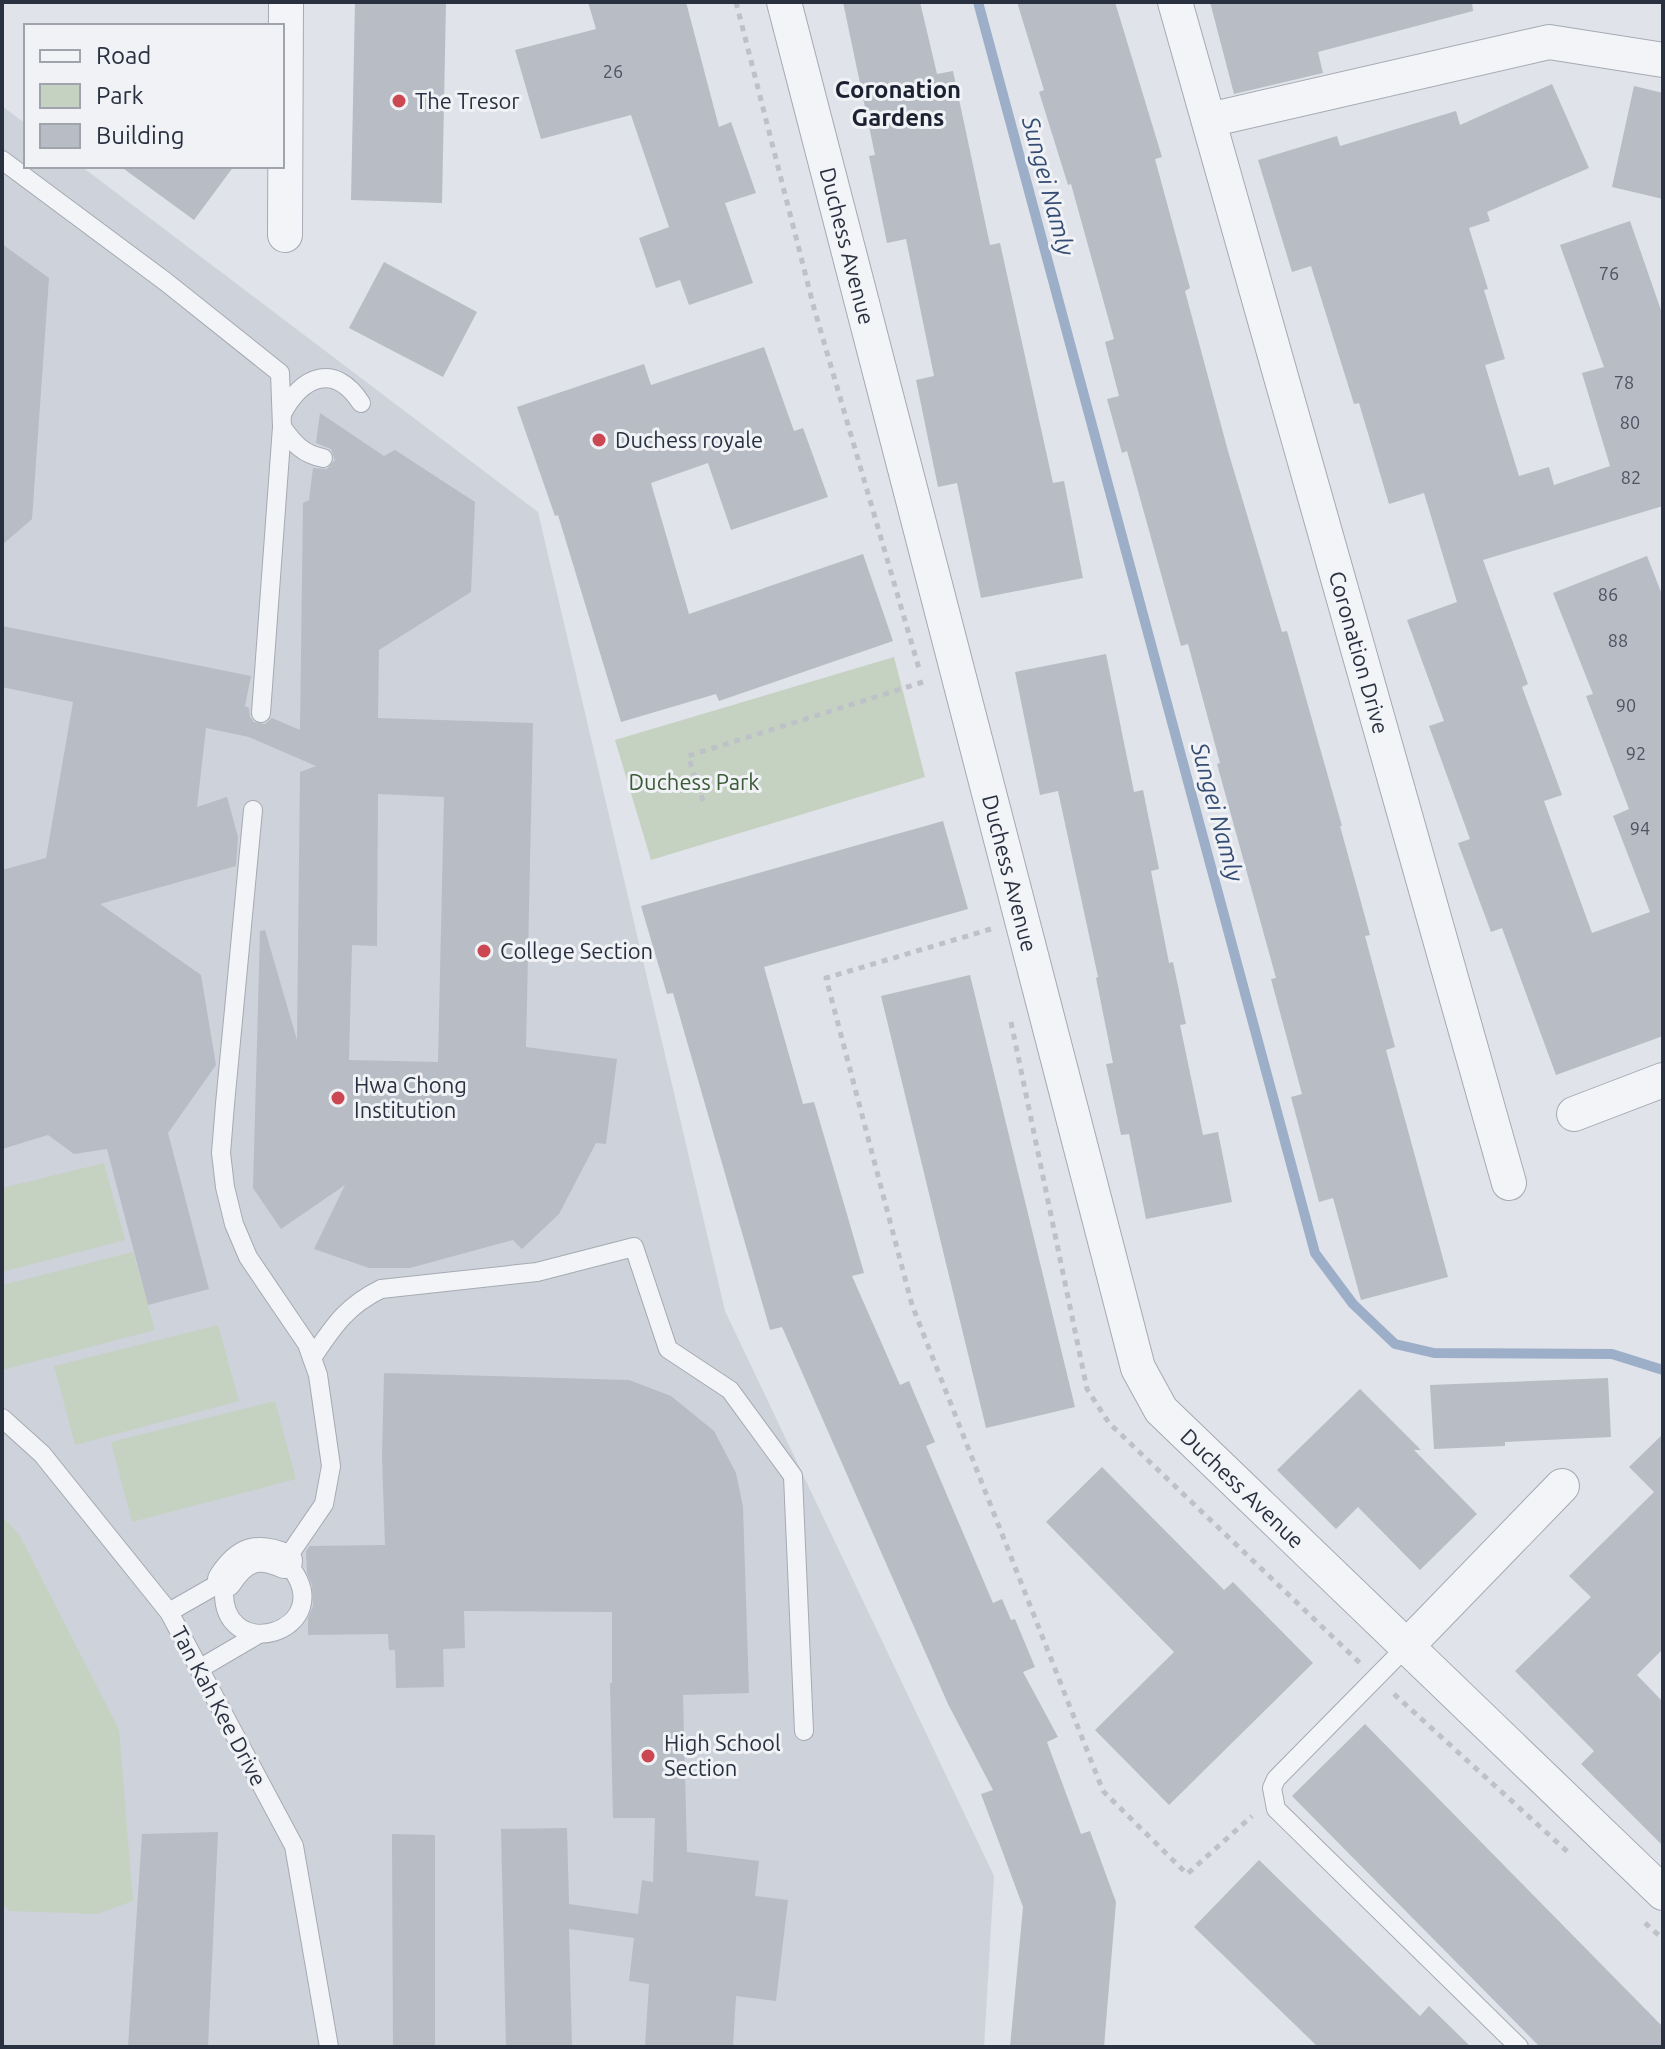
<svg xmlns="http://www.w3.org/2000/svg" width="1665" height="2049" viewBox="0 0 1665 2049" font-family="Ubuntu,sans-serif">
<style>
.built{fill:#ced2db}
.green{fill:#c5d2c1}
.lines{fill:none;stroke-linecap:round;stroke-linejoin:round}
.stream{stroke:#9caec8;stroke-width:10}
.building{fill:#b7bcc5;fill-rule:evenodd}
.lane-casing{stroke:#a5aab3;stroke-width:20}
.street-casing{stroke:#a5aab3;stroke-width:36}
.path{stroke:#bec1c7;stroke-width:5;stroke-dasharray:6 6;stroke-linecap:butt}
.lane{stroke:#f3f4f7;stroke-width:18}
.street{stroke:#f3f4f7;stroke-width:34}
.poi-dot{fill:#cb4853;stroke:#f0f2f6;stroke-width:3}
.labels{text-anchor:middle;stroke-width:6;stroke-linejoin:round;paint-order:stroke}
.number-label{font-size:18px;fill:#4c5361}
.poi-label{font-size:22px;fill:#293040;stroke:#f0f2f6;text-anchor:start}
.street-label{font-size:22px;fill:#293040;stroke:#f0f2f6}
.park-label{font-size:22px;fill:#3b5b37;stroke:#f0f2f6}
.neighbourhood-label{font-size:24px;font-weight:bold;fill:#1b2130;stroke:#f0f2f6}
.water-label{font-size:24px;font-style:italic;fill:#344c73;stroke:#f0f2f6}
</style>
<rect width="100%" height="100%" fill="#e0e3e9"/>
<polygon class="built" points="2,106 26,124 26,166 81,166 538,512 725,1311 994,1876 984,2047 2,2047"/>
<g class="green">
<polygon points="894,657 925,777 651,860 615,740"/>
<polygon points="104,1163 125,1240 2,1272 2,1188"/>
<polygon points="133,1252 155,1330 2,1370 2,1285"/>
<polygon points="218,1325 239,1401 75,1445 54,1366"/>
<polygon points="275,1401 296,1479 132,1522 111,1442"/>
<polygon points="2,1516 20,1536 119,1730 133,1901 97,1914 9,1911 2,1902"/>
</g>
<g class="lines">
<polyline class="stream" points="978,2 1315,1253 1353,1304 1395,1344 1434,1353 1612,1354 1663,1370"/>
</g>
<g class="building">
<polygon points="355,2 446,2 442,203 351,200"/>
<polygon points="588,2 686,2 719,127 731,122 756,193 725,203 753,283 689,305 680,280 656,288 639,238 669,227 631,115 541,139 515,50 596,29"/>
<polygon points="843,2 920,2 937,74 953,71 990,245 1000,243 1053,483 1064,481 1083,578 981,598 957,483 938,487 916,380 934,376 906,239 887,243 869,156 875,155"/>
<polygon points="1017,2 1115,2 1162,157 1155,159 1190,288 1185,291 1228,451 1282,632 1287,631 1342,826 1340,826 1370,935 1365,936 1395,1047 1386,1050 1448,1277 1361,1300 1333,1198 1319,1202 1291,1097 1302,1094 1271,979 1276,978 1217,764 1220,763 1188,644 1181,646 1127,451 1122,453 1107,399 1119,396 1105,342 1114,339 1071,184 1068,185 1039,92 1044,90"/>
<polygon points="1210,2 1472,2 1473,11 1318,52 1323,73 1234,94"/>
<polygon points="1552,84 1589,168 1487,212 1490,221 1469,228 1488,289 1484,290 1505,359 1485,365 1519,476 1549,467 1554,485 1610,466 1582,373 1604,367 1560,245 1630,221 1663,316 1663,506 1483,560 1528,684 1522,687 1562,795 1544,801 1592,933 1650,912 1613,816 1629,809 1586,696 1593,694 1553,593 1647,556 1663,597 1663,1036 1556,1075 1502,928 1491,932 1458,843 1470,839 1429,726 1444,721 1407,620 1457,602 1424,493 1389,504 1359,403 1354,404 1311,266 1292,272 1258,160 1337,136 1340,146 1456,111 1460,125"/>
<polygon points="1634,86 1663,93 1663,199 1612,187"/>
<polygon points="120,166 234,166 194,220"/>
<polygon points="2,244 49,278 32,519 2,545"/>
<polygon points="384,262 477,312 443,377 349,328"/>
<polygon points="764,347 794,431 803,428 828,497 731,530 708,463 651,483 689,614 863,554 893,641 719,701 716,694 621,722 558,515 555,516 517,407 644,364 651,385"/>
<path d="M320,413L384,456L395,450L475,502L471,592L379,650L378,718L533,723L526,1047L617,1059L606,1144L596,1143L559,1214L522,1249L513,1240L410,1268H369L314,1249L345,1185L281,1229L253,1188L260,931L265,930L297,1040L300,772L316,766L249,737L206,728L197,807L227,797L238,837L236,866L100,904L201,975L216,1065L168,1133L209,1289L148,1305L107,1149L74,1154L48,1135L2,1149V870L46,858L73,702L2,687V626L251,676L245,706L249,708L250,717L254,722L265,724L272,718L300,730L303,503L309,500L313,468L327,469L335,460L331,449L316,443ZM378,794L444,797L438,1062L349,1060L352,945L377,946Z"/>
<polygon points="1106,654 1134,792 1143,790 1159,869 1151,871 1169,963 1173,962 1186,1024 1180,1025 1203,1135 1218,1132 1232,1202 1146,1219 1129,1134 1121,1135 1106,1064 1113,1063 1096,978 1098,977 1058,791 1040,795 1015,672"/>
<polygon points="943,821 968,909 764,967 803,1104 814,1102 844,1204 864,1273 852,1276 900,1385 909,1381 935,1442 926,1446 993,1603 1002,1599 1011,1620 1015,1619 1035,1667 1023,1672 1058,1737 1047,1742 1081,1834 1090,1831 1116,1902 1104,2047 1010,2047 1023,1907 981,1794 993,1790 948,1704 782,1327 770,1330 673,993 667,994 641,906"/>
<polygon points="970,975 1075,1407 986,1428 881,996"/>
<polygon points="384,1373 629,1380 671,1396 714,1431 736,1473 743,1507 749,1693 683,1695 687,1852 759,1861 755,1896 788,1900 776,2001 736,1996 733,2047 645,2047 649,1984 629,1981 634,1938 569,1929 572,2047 506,2047 501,1829 567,1828 569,1904 638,1914 642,1880 653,1882 655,1818 613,1818 610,1683 612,1683 612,1612 464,1611 465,1648 443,1649 444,1687 396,1688 395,1650 389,1650 388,1634 308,1635 308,1618 313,1606 312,1585 307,1573 306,1551 310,1546 385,1545 382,1457"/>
<polygon points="1608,1378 1611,1437 1505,1442 1505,1446 1434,1449 1430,1385"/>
<polygon points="1360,1389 1421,1450 1414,1450 1477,1514 1420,1570 1358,1507 1336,1529 1277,1470"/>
<polygon points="1663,1434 1663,1649 1637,1675 1663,1702 1663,1846 1581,1764 1594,1751 1515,1671 1591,1597 1569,1576 1654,1492 1629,1467"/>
<polygon points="1102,1467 1224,1590 1233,1582 1313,1663 1169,1805 1095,1730 1174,1652 1046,1522"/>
<polygon points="1365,1724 1663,2027 1663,2047 1540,2047 1292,1796"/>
<polygon points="218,1832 208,2047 128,2047 142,1834"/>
<polygon points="392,1834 435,1835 435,2047 393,2047"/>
<polygon points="1259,1860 1420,2016 1429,2006 1471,2047 1318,2047 1194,1927"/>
</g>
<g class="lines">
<g class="lane-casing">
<g id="lane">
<polyline points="2,160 166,282 280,373 282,427 261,713"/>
<path d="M282,414C301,376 335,362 361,403"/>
<path d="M282,427C294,444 303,454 323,458"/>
<path d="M312,1358C333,1327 346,1306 381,1289L537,1272L634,1247L668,1349L730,1390L793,1476L804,1731"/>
<polyline points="2,1418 42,1454 169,1612 294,1846 329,2047"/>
<path d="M225,1580C211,1673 350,1631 285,1561L324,1504L331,1466L318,1375L307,1344L248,1257L234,1224L225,1187L221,1153L225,1104L253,810"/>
<polyline points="169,1612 225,1580"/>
<polyline points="1407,1646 1276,1779 1272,1788 1276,1809 1519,2047"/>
<polyline points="199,1669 257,1635"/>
</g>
</g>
<g class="street-casing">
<g id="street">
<path id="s1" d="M784,2L1138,1368L1161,1410L1663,1893"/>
<path id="s2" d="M1175,2L1509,1183"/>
<polyline points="1209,120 1549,42 1663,60"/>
<polyline points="285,235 286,2"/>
<polyline points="1574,1114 1663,1080"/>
<path d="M225,1580C242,1554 257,1549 285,1561"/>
<polyline points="1407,1646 1562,1486"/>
</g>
</g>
<g class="path">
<polyline points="736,2 814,308 920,672"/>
<polyline points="703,801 688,756 923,682"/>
<polyline points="991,929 826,978 912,1305 1103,1791 1187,1874 1252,1816"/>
<polyline points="1011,1022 1087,1389 1109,1423 1360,1663"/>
<polyline points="1394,1694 1570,1854"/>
<polyline points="1645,1923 1663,1939"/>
</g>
<use href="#lane" class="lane"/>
<use href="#street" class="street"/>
</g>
<g class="poi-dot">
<circle cx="399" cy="101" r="8"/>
<circle cx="599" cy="440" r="8"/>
<circle cx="484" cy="951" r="8"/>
<circle cx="338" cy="1098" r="8"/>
<circle cx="648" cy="1756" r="8"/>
</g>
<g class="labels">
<g class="number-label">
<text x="613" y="78">26</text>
<text x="1609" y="280">76</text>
<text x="1624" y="389">78</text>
<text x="1630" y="429">80</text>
<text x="1631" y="484">82</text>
<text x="1608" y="601">86</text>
<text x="1618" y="647">88</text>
<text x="1626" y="712">90</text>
<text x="1636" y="760">92</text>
<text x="1640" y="835">94</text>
</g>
<g class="poi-label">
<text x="415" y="109">The Tresor</text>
<text x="615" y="448">Duchess royale</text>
<text x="500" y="959">College Section</text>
<text x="354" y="1093">Hwa Chong<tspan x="354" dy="25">Institution</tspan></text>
<text x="664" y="1751">High School<tspan x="664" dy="25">Section</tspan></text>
</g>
<g class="street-label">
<text dy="8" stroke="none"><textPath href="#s1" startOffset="252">Duchess Avenue</textPath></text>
<text dy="8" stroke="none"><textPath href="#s2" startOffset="676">Coronation Drive</textPath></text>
<text dy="8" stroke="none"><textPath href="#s1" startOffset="900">Duchess Avenue</textPath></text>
<text dy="8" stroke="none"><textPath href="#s1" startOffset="1572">Duchess Avenue</textPath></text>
<text transform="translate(219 1706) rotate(62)" y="8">Tan Kah Kee Drive</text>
</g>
<g class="park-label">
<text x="694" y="790">Duchess Park</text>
</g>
<g class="neighbourhood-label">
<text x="898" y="98">Coronation<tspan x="898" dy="28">Gardens</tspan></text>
</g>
<g class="water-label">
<text transform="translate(1048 186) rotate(75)" y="8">Sungei Namly</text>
<text transform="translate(1217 812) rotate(75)" y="8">Sungei Namly</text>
</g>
</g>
<rect width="1665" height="2049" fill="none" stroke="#293040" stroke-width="8"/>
<rect x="24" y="24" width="260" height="144" fill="#f0f2f6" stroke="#a0a4ad" stroke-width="2"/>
<rect x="40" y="50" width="40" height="12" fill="#f3f4f7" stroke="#a0a4ad" stroke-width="2"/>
<text x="96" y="64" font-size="24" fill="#293040">Road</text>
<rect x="40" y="84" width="40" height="24" fill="#c5d2c1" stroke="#a0a4ad" stroke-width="2"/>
<text x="96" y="104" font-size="24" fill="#293040">Park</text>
<rect x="40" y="124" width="40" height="24" fill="#b7bcc5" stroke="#a0a4ad" stroke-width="2"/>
<text x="96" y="144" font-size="24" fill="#293040">Building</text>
</svg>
